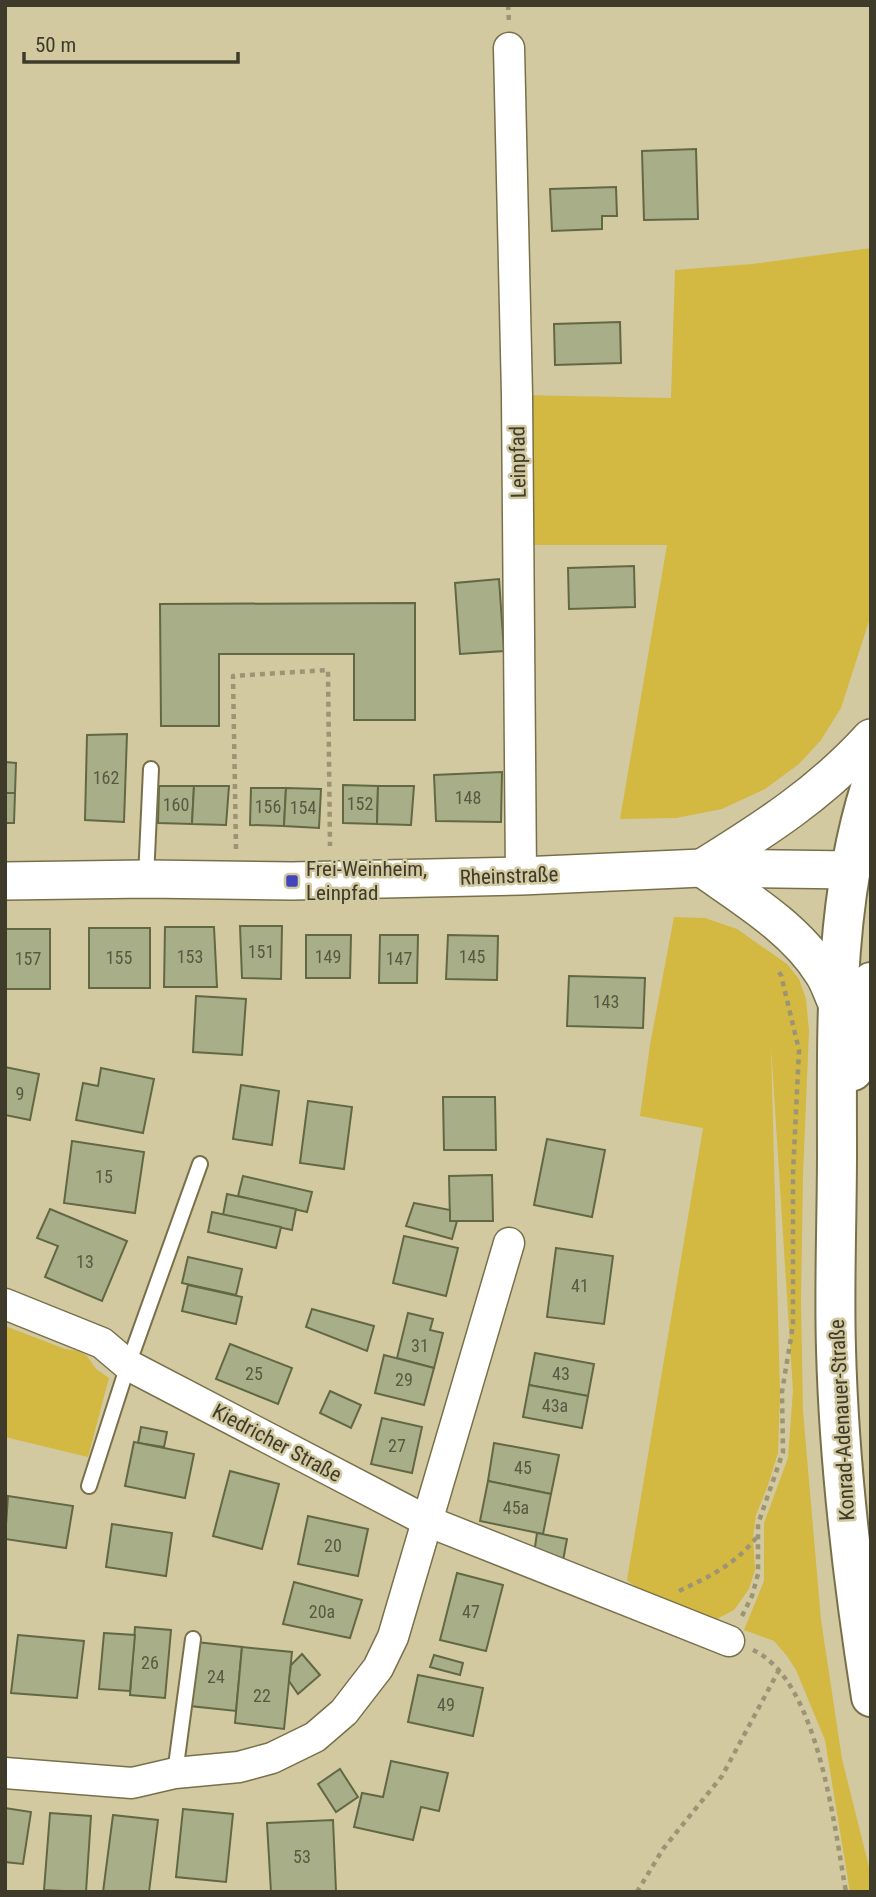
<svg xmlns="http://www.w3.org/2000/svg" width="876" height="1897" viewBox="0 0 876 1897" font-family="'Roboto Condensed',sans-serif">
<style>
.green{fill:#d3b842}
.building{fill:#a8af88;stroke:#626843;stroke-width:2}
.lines{fill:none;stroke-linecap:round;stroke-linejoin:round}
.service-casing{stroke:#79704a;stroke-width:18}
.minor-casing{stroke:#79704a;stroke-width:33}
.tertiary-casing{stroke:#79704a;stroke-width:40}
.secondary-casing{stroke:#79704a;stroke-width:42}
.path{stroke:#9b9475;stroke-width:4.5;stroke-dasharray:5 5;stroke-linecap:butt}
.service{stroke:#fff;stroke-width:14}
.minor{stroke:#fff;stroke-width:30}
.tertiary{stroke:#fff;stroke-width:37}
.secondary{stroke:#fff;stroke-width:38}
.poi-dot{fill:#4345bb;stroke:#d2c9a0;stroke-width:2.5}
.labels{text-anchor:middle;stroke-width:5;stroke-linejoin:round;paint-order:stroke}
.number-label{font-size:18px;fill:#595842}
.street-label{font-size:21px;fill:#3f3b2b;stroke:#d2c9a0}
.poi-label{font-size:21px;fill:#3f3b2b;stroke:#d2c9a0;text-anchor:start}
</style>
<rect width="100%" height="100%" fill="#d2c9a0"/>
<g class="green">
<polygon points="871,248 871,615 841,708 821,740 799,764 765,789 722,809 676,818 620,819 667,545 518,545 517,395 671,398 675,270 752,264"/>
<polygon points="674,917 705,918 737,929 787,964 799,979 806,999 809,1031 803,1174 801,1302 803,1411 821,1620 842,1759 871,1875 871,1892 850,1892 825,1740 796,1670 787,1656 774,1641 744,1630 764,1581 764,1523 788,1458 793,1391 771,1046 780,1393 778,1453 768,1485 756,1515 753,1537 755,1570 749,1589 734,1610 715,1620 651,1599 627,1580 703,1128 640,1116 650,1045"/>
<polygon points="5,1326 65,1349 78,1351 87,1356 96,1369 109,1378 88,1457 5,1437"/>
</g>
<g class="building">
<polygon points="696,149 698,219 644,220 642,151"/>
<polygon points="616,187 617,216 602,216 602,229 552,231 550,189"/>
<polygon points="620,322 621,363 555,365 554,324"/>
<polygon points="634,566 635,607 569,609 568,568"/>
<polygon points="499,579 504,651 460,654 455,583"/>
<polygon points="415,603 415,720 354,720 354,654 219,654 219,726 161,726 160,604"/>
<polygon points="127,734 124,822 85,820 87,735"/>
<polygon points="5,762 16,763 15,793 5,793"/>
<polygon points="502,772 501,822 436,821 434,775"/>
<polygon points="343,785 378,786 377,824 343,823"/>
<polygon points="159,786 194,786 192,824 158,823"/>
<polygon points="194,786 229,786 226,825 192,824"/>
<polygon points="378,786 414,786 411,825 377,824"/>
<polygon points="251,788 286,788 284,826 250,825"/>
<polygon points="286,788 321,789 319,828 284,826"/>
<polygon points="5,793 15,793 14,823 5,823"/>
<polygon points="240,926 282,926 281,979 242,978"/>
<polygon points="165,927 214,927 217,987 164,987"/>
<rect x="89" y="928" width="61" height="60"/>
<rect x="5" y="929" width="45" height="60"/>
<polygon points="306,935 351,935 350,978 306,978"/>
<polygon points="380,935 418,935 417,983 379,983"/>
<polygon points="448,935 498,936 497,980 446,979"/>
<polygon points="569,976 645,978 643,1028 567,1026"/>
<polygon points="196,996 246,999 242,1055 193,1052"/>
<polygon points="5,1067 39,1074 30,1120 5,1115"/>
<polygon points="101,1068 154,1079 143,1133 76,1120 83,1083 98,1086"/>
<polygon points="241,1085 279,1091 272,1145 233,1139"/>
<polygon points="443,1097 495,1097 496,1150 444,1150"/>
<polygon points="308,1101 352,1107 344,1169 300,1163"/>
<polygon points="547,1139 605,1150 592,1217 534,1205"/>
<polygon points="72,1141 144,1152 135,1213 64,1203"/>
<polygon points="492,1175 493,1221 450,1221 449,1176"/>
<polygon points="243,1176 312,1192 307,1212 238,1196"/>
<polygon points="227,1194 296,1209 292,1230 223,1215"/>
<polygon points="414,1203 450,1210 450,1221 457,1221 452,1239 406,1226"/>
<polygon points="50,1209 127,1241 102,1301 45,1277 58,1246 37,1238"/>
<polygon points="212,1212 281,1227 276,1248 208,1232"/>
<polygon points="404,1236 458,1248 446,1296 393,1283"/>
<polygon points="556,1248 613,1256 604,1324 547,1317"/>
<polygon points="188,1257 242,1269 236,1295 182,1283"/>
<polygon points="188,1285 242,1297 236,1324 182,1311"/>
<polygon points="312,1309 374,1326 367,1351 306,1327"/>
<polygon points="408,1313 433,1319 430,1330 443,1333 434,1368 397,1358"/>
<polygon points="230,1344 292,1368 278,1404 216,1379"/>
<polygon points="535,1353 594,1364 588,1396 529,1385"/>
<polygon points="384,1355 434,1368 424,1405 375,1393"/>
<polygon points="529,1385 588,1396 582,1428 523,1417"/>
<polygon points="330,1391 361,1405 351,1428 320,1413"/>
<polygon points="382,1418 422,1427 412,1473 371,1464"/>
<polygon points="141,1427 167,1432 164,1447 138,1443"/>
<polygon points="134,1442 194,1454 185,1498 125,1486"/>
<polygon points="494,1443 559,1455 551,1494 488,1481"/>
<polygon points="230,1471 279,1484 262,1549 213,1536"/>
<polygon points="488,1481 551,1494 543,1534 480,1521"/>
<polygon points="8,1496 73,1506 66,1548 5,1539"/>
<polygon points="308,1516 368,1529 358,1576 298,1564"/>
<polygon points="112,1524 172,1533 166,1576 106,1567"/>
<polygon points="537,1533 567,1539 562,1566 533,1561"/>
<polygon points="457,1573 503,1585 486,1651 440,1640"/>
<polygon points="294,1582 362,1600 350,1638 283,1624"/>
<polygon points="135,1627 171,1630 165,1698 130,1695"/>
<polygon points="104,1633 135,1635 130,1691 99,1689"/>
<polygon points="18,1635 84,1641 77,1698 11,1693"/>
<polygon points="196,1642 242,1647 236,1711 190,1706"/>
<polygon points="242,1647 292,1652 284,1729 235,1723"/>
<polygon points="302,1654 320,1675 298,1694 289,1681 291,1665"/>
<polygon points="434,1655 463,1663 460,1675 430,1667"/>
<polygon points="418,1675 483,1688 473,1736 408,1722"/>
<polygon points="391,1761 448,1773 439,1811 421,1807 413,1840 354,1827 362,1793 383,1797"/>
<polygon points="340,1769 358,1797 336,1812 318,1784"/>
<polygon points="5,1808 31,1812 23,1864 5,1862"/>
<polygon points="183,1809 233,1814 226,1882 176,1877"/>
<polygon points="50,1813 91,1816 86,1892 44,1890"/>
<polygon points="113,1815 158,1820 149,1892 103,1892"/>
<polygon points="333,1820 336,1891 271,1892 267,1823"/>
</g>
<g class="lines">
<g class="service-casing">
<g id="service">
<polyline points="146,878 151,769"/>
<polyline points="89,1486 128,1365 200,1164"/>
<polyline points="175,1773 193,1639"/>
</g>
</g>
<g class="minor-casing">
<g id="minor">
<polyline points="509,48 517,395 521,876"/>
<polyline points="5,1304 102,1343 128,1365 427,1521 729,1641"/>
<polyline points="5,1773 132,1783 175,1773 239,1767 272,1758 315,1737 344,1712 378,1668 393,1637 509,1243"/>
</g>
</g>
<g class="tertiary-casing">
<g id="tertiary">
<path d="M702,868C765,829 821,793 871,738"/>
<path d="M702,868C743,897 796,929 823,973C829,982 832,993 837,1003"/>
<polyline points="5,881 146,879 292,881 521,876 702,868 851,870"/>
</g>
</g>
<g class="secondary-casing">
<g id="secondary">
<path d="M871,785C833,904 837,1029 837,1153C837,1218 834,1284 836,1349C839,1466 853,1582 871,1697"/>
<polyline points="853,1071 871,982"/>
</g>
</g>
<g class="path">
<polyline points="508,5 509,22"/>
<polyline points="236,849 233,676 328,670 330,846"/>
<path d="M679,1591C711,1576 734,1565 757,1537"/>
<polyline points="742,1616 752,1596 758,1574 758,1524 783,1452 782,1392 793,1325 793,1173 799,1050 781,975 778,971"/>
<path d="M753,1650C819,1681 834,1827 846,1892"/>
<polyline points="637,1892 663,1849 722,1776 779,1670"/>
</g>
<use href="#service" class="service"/>
<use href="#minor" class="minor"/>
<use href="#tertiary" class="tertiary"/>
<use href="#secondary" class="secondary"/>
</g>
<rect class="poi-dot" x="285" y="874" width="14" height="14" rx="3.5"/>
<g class="labels">
<g class="number-label">
<text x="106" y="784">162</text>
<text x="468" y="804">148</text>
<text x="360" y="810">152</text>
<text x="176" y="811">160</text>
<text x="268" y="813">156</text>
<text x="303" y="814">154</text>
<text x="261" y="958">151</text>
<text x="190" y="963">153</text>
<text x="328" y="963">149</text>
<text x="472" y="963">145</text>
<text x="119" y="964">155</text>
<text x="28" y="965">157</text>
<text x="399" y="965">147</text>
<text x="606" y="1008">143</text>
<text x="20" y="1100">9</text>
<text x="104" y="1183">15</text>
<text x="85" y="1268">13</text>
<text x="580" y="1292">41</text>
<text x="420" y="1352">31</text>
<text x="254" y="1380">25</text>
<text x="561" y="1380">43</text>
<text x="404" y="1386">29</text>
<text x="555" y="1412">43a</text>
<text x="397" y="1452">27</text>
<text x="523" y="1474">45</text>
<text x="516" y="1514">45a</text>
<text x="333" y="1552">20</text>
<text x="322" y="1618">20a</text>
<text x="471" y="1618">47</text>
<text x="150" y="1669">26</text>
<text x="216" y="1683">24</text>
<text x="262" y="1702">22</text>
<text x="446" y="1711">49</text>
<text x="302" y="1863">53</text>
</g>
<g class="street-label">
<text transform="translate(518 462) rotate(-91)" y="7">Leinpfad</text>
<text transform="translate(509 876) rotate(-2)" y="7">Rheinstraße</text>
<text transform="translate(842 1420) rotate(-93)" y="7">Konrad-Adenauer-Straße</text>
<text transform="translate(277 1443) rotate(28)" y="7">Kiedricher Straße</text>
</g>
<g class="poi-label">
<text x="306" y="876">Frei-Weinheim,<tspan x="306" dy="24">Leinpfad</tspan></text>
</g>
</g>
<rect width="876" height="1897" fill="none" stroke="#3f3b2b" stroke-width="14"/>
<path d="M24 52v10h214v-10" fill="none" stroke="#3f3b2b" stroke-width="3.5"/>
<text x="35" y="52" font-size="21" fill="#3f3b2b" stroke="#d2c9a0" stroke-width="5" paint-order="stroke">50 m</text>
</svg>
